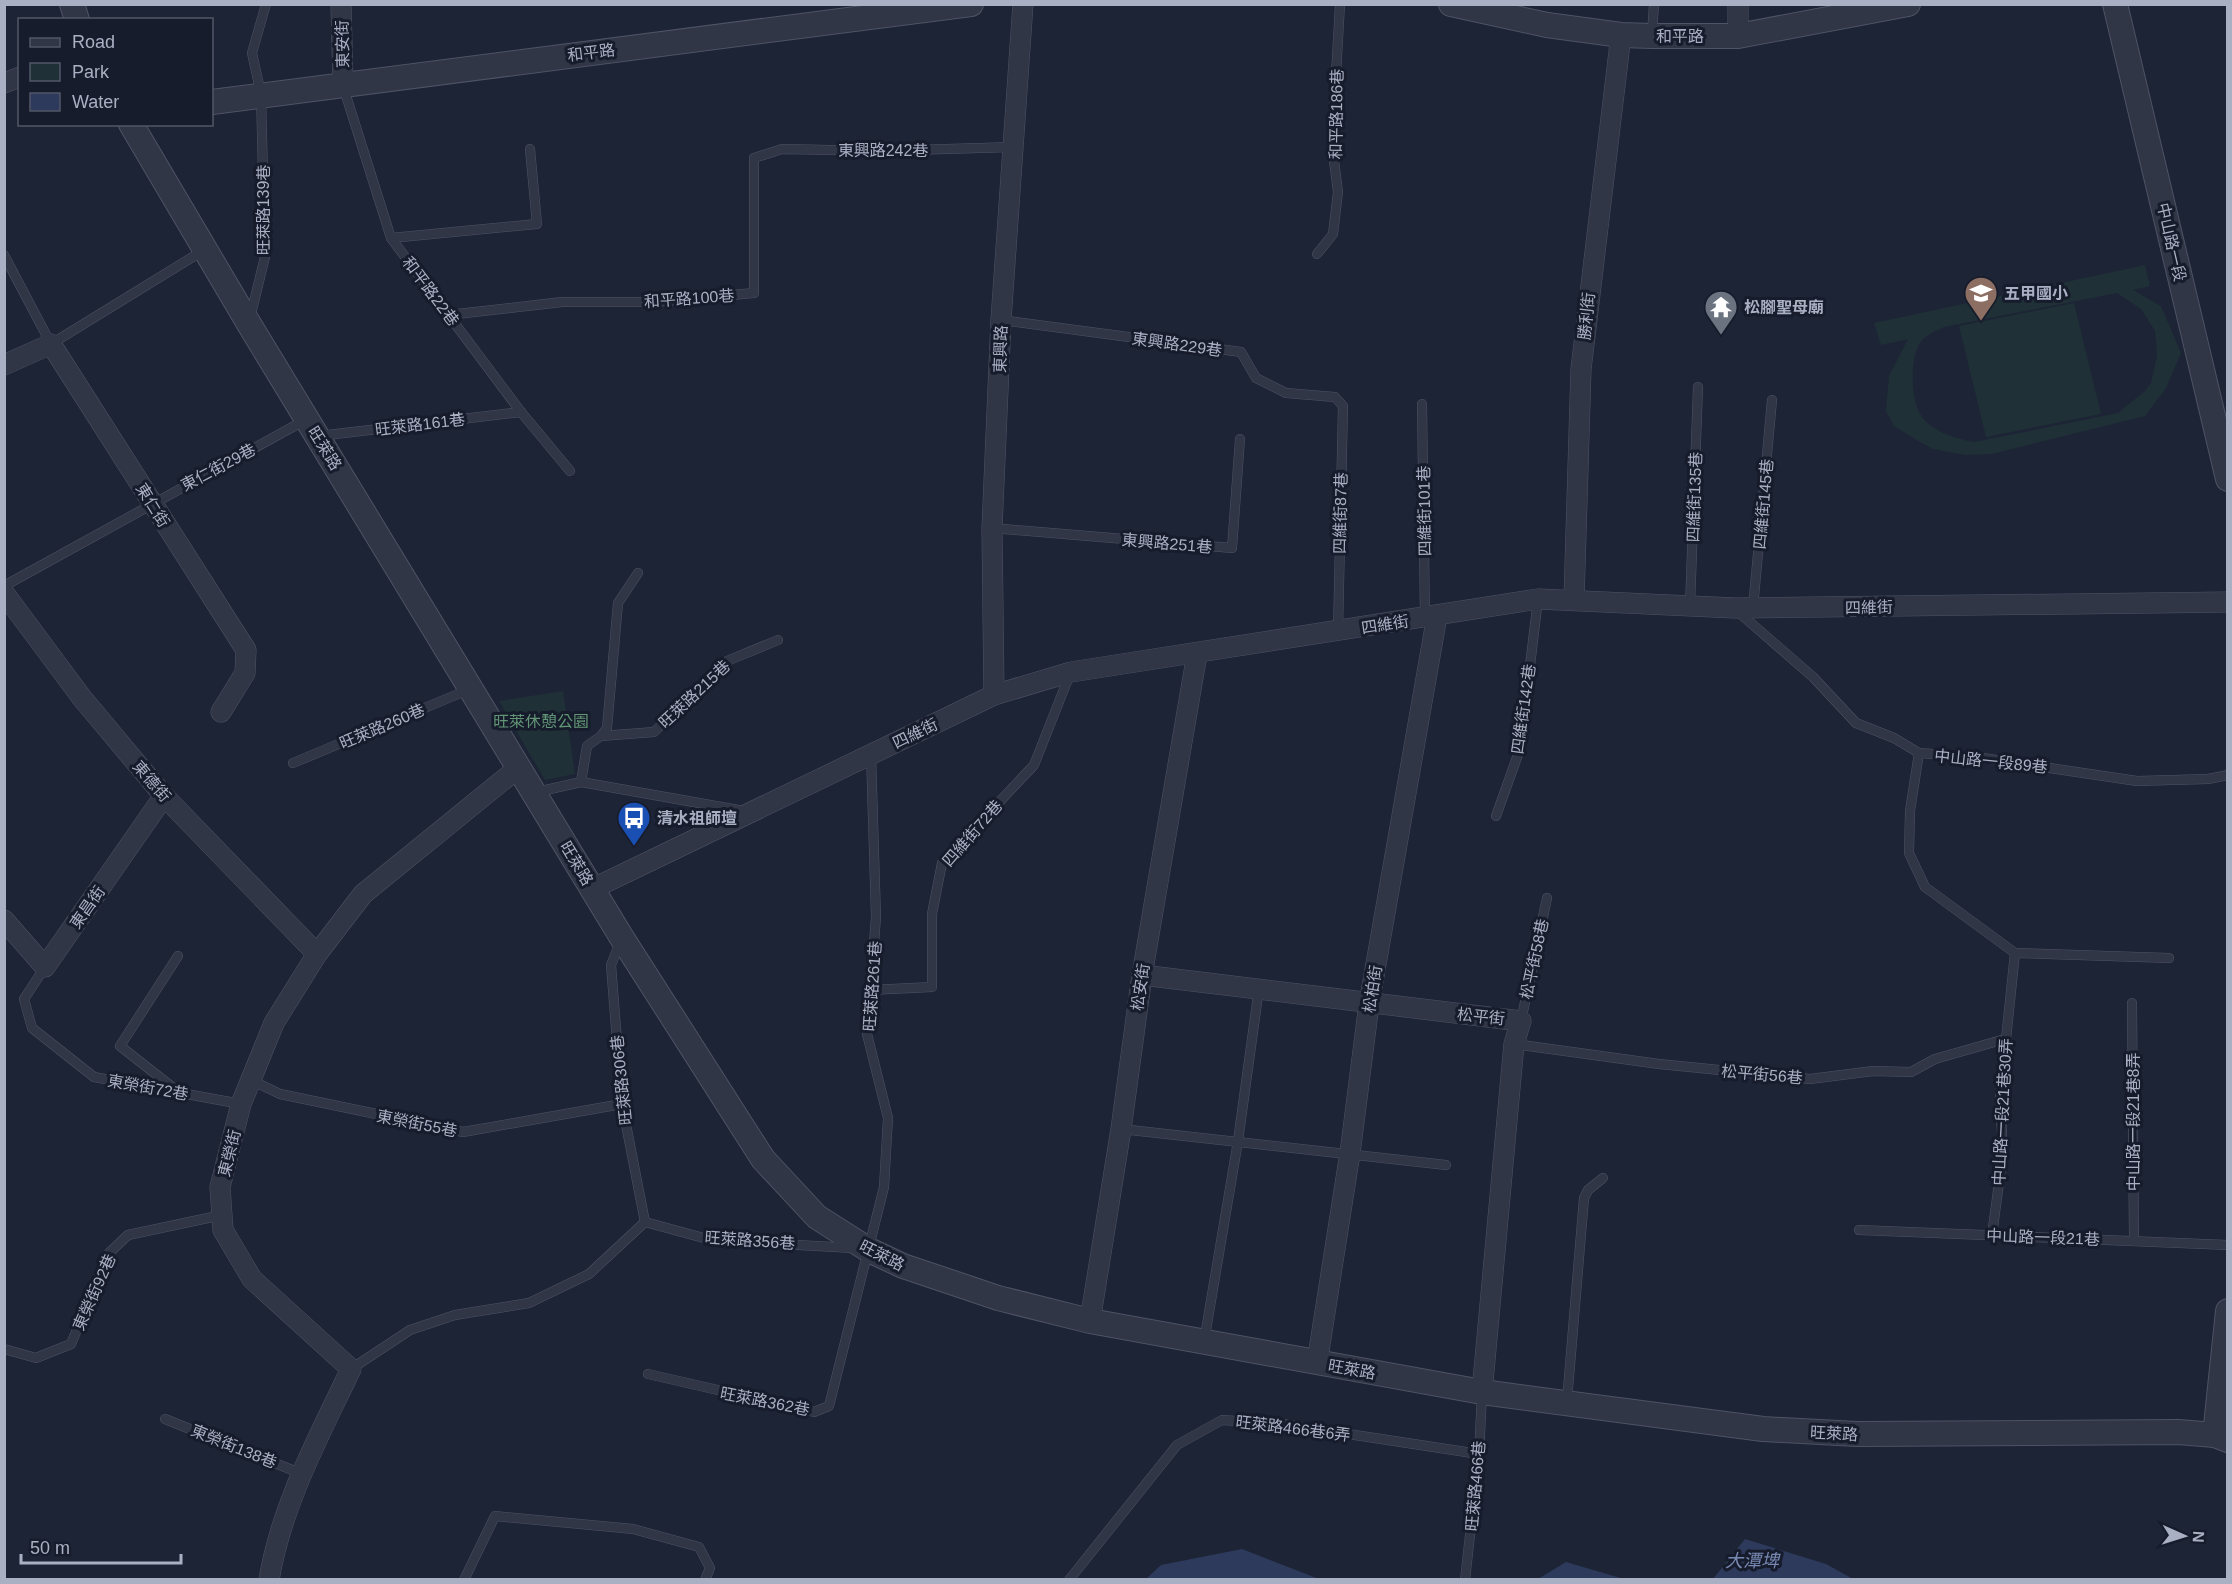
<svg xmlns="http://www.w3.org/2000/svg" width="2232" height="1584" viewBox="0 0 2232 1584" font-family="Arial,'Noto Sans TC',sans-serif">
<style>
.green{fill:#1f3037;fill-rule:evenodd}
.water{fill:#2d3a5c}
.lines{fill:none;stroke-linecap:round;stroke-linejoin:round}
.service-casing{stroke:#4e5365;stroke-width:10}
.minor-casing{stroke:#4e5365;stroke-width:21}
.tertiary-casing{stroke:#4e5365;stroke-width:26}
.service{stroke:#303646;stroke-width:9}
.minor{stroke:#303646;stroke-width:20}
.tertiary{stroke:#303646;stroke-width:24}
.labels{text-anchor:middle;stroke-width:6;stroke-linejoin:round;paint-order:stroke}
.street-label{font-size:16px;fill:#aab0c4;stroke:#161c2b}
.poi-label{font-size:16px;font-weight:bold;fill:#aab0c4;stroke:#161c2b;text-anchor:start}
.park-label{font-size:16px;fill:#619575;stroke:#161c2b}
.water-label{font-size:18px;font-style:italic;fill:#7788b3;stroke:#161c2b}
</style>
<rect width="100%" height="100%" fill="#1d2436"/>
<g class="green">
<path d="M2145,265L2150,286L2133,290L2161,306L2181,353L2166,388L2145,416L1992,454L1965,455L1933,449L1920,442L1894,426L1886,411L1889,376L1908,339L1881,345L1874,323ZM2117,293L2141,309L2155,331L2157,356L2151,383L2145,391L2118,413L1974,442C1957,439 1930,431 1921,415C1910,398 1909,354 1923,339C1928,334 1938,330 1944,327Z"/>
<polygon points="2074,303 2101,414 1986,437 1959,326"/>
<polygon points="563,691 575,774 545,780 499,701"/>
</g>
<g class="water">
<polygon points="1745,1539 1826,1564 1853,1579 1713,1579"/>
<polygon points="1242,1549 1319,1579 1146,1579 1161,1565"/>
<polygon points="1566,1562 1624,1579 1538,1579"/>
</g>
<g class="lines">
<g class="service-casing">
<g id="service">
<polyline points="1652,34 1654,4"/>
<polyline points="343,86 391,238 521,412 570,471"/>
<polyline points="391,238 537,224 530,149"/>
<polyline points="1317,254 1333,234 1338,192 1332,145 1340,4"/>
<polyline points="4,255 51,344 204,250"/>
<polyline points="448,315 562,302 655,302 754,293 754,158 782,149 879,151 1013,147"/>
<polyline points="250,318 265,257 261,94 252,53 266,4"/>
<polyline points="1001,320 1241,352 1256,378 1286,393 1335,397 1343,406 1338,632"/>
<polyline points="1422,404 1425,617"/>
<polyline points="319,436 521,412"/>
<polyline points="992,528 1232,548 1240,439"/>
<polyline points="4,586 307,419"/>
<polyline points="1690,606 1698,387"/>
<polyline points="1753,608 1772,400"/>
<polyline points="1736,610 1813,677 1856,723 1894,738 1919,753 1976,757 2137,781 2208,779 2228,775"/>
<polyline points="601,736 607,728 618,603 638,573"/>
<polyline points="1919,753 1910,811 1909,853 1925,887 2015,953 2169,958"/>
<polyline points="293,763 470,689"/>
<polyline points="581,782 744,811"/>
<polyline points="537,792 581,782 587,746 601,736 654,732 727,661 778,640"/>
<polyline points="1496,816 1520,749 1538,599"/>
<polyline points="621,940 611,965 622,1104 645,1222"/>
<polyline points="45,967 24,999 32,1028 94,1077 241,1104"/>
<polyline points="870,990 932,987 932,914 942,863 1034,765 1070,674"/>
<polyline points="2132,1003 2134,1241"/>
<polyline points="1521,1021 1547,898"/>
<polyline points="1514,1044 1659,1064 1810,1079 1873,1071 1911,1072 1935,1059 2005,1039"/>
<polyline points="251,1080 280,1094 463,1132 622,1104"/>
<polyline points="176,1090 120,1046 178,956"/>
<polyline points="1121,1129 1446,1165"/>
<polyline points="1859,1230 2228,1245"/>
<polyline points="1992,1235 2003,1153 2000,1096 2015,953"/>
<polyline points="1204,1342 1238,1141 1259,988"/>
<polyline points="4,1349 36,1358 71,1344 109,1253 128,1235 222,1215"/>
<polyline points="351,1369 410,1330 455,1315 529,1303 589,1274 645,1222 711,1240 852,1248"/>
<polyline points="648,1374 814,1412 829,1406 884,1187 888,1118 867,1034 876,917 871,754"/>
<polyline points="1567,1401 1584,1198 1588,1190 1603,1178"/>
<polyline points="165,1419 302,1474"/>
<polyline points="464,1580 495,1516 633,1529 699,1547 710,1568 705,1580"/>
<polyline points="1069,1580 1177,1445 1222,1420 1283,1424 1479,1454"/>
<polyline points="1465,1580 1479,1454 1482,1394"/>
</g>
</g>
<g class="minor-casing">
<g id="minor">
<polyline points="341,4 343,84"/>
<polyline points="1738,4 1738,36"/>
<polyline points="4,83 20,77"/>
<polyline points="4,365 51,344 246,650 245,673 221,712"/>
<polyline points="4,593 82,698 164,796 317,954"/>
<polyline points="1574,599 1581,369 1621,35"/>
<polyline points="994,695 992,528 1001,320 1023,4"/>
<polyline points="592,889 994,695 1071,672 1538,599 1735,608 2228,602"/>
<polyline points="4,920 45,967 164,796"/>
<polyline points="1142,975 1521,1021 1514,1044 1482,1392"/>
<polyline points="1090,1321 1121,1129 1142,975 1197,654"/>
<polyline points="1317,1363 1350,1153 1369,1004 1437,616"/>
<path d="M269,1580C281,1506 319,1436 351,1369L252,1279L223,1230L220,1187L241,1104L274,1023L317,954L363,894L518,768"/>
</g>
</g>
<g class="tertiary-casing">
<g id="tertiary">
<polyline points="72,4 77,20"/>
<polyline points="1451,4 1547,25 1621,35 1652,36 1738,36 1908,4"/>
<polyline points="2115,4 2228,479"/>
<polyline points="212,102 971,4"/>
<polyline points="131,124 249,324 622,938 763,1159 817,1217 869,1250 903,1266 998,1298 1090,1321 1482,1392 1763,1429 1857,1434 2178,1432 2215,1435 2228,1440"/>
<polyline points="2215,1435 2228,1311"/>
</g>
</g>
<use href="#service" class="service"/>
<use href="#minor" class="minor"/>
<use href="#tertiary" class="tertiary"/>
</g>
<defs>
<g id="school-pin" transform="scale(1.725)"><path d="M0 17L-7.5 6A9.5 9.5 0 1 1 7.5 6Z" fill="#8d6e63" stroke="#161c2b"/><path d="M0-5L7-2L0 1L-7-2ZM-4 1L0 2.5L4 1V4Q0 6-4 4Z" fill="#fff"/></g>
<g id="temple-pin" transform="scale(1.725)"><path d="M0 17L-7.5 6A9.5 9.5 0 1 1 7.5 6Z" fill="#6b7280" stroke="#161c2b"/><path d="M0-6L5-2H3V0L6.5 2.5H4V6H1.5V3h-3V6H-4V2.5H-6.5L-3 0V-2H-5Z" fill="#fff"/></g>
<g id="bus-pin" transform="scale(1.725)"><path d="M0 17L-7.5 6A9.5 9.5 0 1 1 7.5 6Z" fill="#1a4fb4" stroke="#161c2b"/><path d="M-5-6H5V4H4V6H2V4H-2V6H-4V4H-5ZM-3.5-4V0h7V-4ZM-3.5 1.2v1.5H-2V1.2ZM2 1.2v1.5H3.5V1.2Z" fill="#fff"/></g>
</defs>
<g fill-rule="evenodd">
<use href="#school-pin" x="1981" y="293"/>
<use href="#temple-pin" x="1721" y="307"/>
<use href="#bus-pin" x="634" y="818"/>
</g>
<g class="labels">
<g class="street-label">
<text x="1680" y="42">和平路</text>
<text transform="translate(342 44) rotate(-91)" y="6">東安街</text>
<text transform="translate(591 52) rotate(-7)" y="6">和平路</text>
<text transform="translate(1336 114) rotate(-89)" y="6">和平路186巷</text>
<text x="883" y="156">東興路242巷</text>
<text transform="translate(263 210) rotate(-90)" y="6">旺萊路139巷</text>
<text transform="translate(2172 242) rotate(77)" y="6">中山路一段</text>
<text transform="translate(431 291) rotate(53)" y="6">和平路22巷</text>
<text transform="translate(689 298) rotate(-4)" y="6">和平路100巷</text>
<text transform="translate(1586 316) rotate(-84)" y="6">勝利街</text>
<text transform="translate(1177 344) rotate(8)" y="6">東興路229巷</text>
<text transform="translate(1000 349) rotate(-88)" y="6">東興路</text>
<text transform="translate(420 424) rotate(-7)" y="6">旺萊路161巷</text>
<text transform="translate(325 448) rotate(58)" y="6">旺萊路</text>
<text transform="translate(218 467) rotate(-28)" y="6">東仁街29巷</text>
<text transform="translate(1694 497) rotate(-88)" y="6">四維街135巷</text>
<text transform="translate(1763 504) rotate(-85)" y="6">四維街145巷</text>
<text transform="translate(153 505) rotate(58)" y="6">東仁街</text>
<text transform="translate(1424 511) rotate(-91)" y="6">四維街101巷</text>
<text transform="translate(1340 513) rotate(-89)" y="6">四維街87巷</text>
<text transform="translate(1167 543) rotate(5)" y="6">東興路251巷</text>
<text transform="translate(1869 607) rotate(-1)" y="6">四維街</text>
<text transform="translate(1385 624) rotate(-9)" y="6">四維街</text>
<text transform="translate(694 694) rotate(-43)" y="6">旺萊路215巷</text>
<text transform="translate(1523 709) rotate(-82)" y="6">四維街142巷</text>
<text transform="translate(382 726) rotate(-23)" y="6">旺萊路260巷</text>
<text transform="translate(915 733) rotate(-26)" y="6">四維街</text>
<text transform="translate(1991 761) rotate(6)" y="6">中山路一段89巷</text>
<text transform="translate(152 781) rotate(49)" y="6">東德街</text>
<text transform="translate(972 833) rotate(-49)" y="6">四維街72巷</text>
<text transform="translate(577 863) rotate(59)" y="6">旺萊路</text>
<text transform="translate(87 907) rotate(-55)" y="6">東昌街</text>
<text transform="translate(1534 959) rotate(-78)" y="6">松平街58巷</text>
<text transform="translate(872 986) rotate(-86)" y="6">旺萊路261巷</text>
<text transform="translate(1140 987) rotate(-82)" y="6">松安街</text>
<text transform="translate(1372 989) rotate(-81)" y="6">松柏街</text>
<text transform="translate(1481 1016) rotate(6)" y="6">松平街</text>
<text transform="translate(1762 1074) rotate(5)" y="6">松平街56巷</text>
<text transform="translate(621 1080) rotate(-96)" y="6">旺萊路306巷</text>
<text transform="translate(148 1087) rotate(10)" y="6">東榮街72巷</text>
<text transform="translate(2002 1112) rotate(-87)" y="6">中山路一段21巷30弄</text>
<text transform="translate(2133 1122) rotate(-90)" y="6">中山路一段21巷8弄</text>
<text transform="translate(417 1123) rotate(11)" y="6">東榮街55巷</text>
<text transform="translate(229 1153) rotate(-76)" y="6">東榮街</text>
<text transform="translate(2043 1237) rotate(2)" y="6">中山路一段21巷</text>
<text transform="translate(750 1240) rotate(4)" y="6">旺萊路356巷</text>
<text transform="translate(882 1255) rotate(27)" y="6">旺萊路</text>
<text transform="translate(94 1292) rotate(-66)" y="6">東榮街92巷</text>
<text transform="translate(1352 1369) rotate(10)" y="6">旺萊路</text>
<text transform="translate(765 1401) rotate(11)" y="6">旺萊路362巷</text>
<text transform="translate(1293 1428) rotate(7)" y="6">旺萊路466巷6弄</text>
<text transform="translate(1834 1433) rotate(3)" y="6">旺萊路</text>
<text transform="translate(234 1446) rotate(22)" y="6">東榮街138巷</text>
<text transform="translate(1475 1486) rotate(-85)" y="6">旺萊路466巷</text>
</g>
<g class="poi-label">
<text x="2004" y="299">五甲國小</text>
<text x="1744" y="313">松腳聖母廟</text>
<text x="657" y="824">清水祖師壇</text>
</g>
<g class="park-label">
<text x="541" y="727">旺萊休憩公園</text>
</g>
<g class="water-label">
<text x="1752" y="1567">大潭埤</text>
</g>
</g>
<rect width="2232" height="1584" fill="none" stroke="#aab0c4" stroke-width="12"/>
<rect x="18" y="18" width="195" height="108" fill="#161c2b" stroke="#515768" stroke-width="1.5"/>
<rect x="30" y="38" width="30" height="9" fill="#303646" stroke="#515768" stroke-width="1.5"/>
<text x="72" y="48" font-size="18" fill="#aab0c4">Road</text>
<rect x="30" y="63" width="30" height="18" fill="#1f3037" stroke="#515768" stroke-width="1.5"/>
<text x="72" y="78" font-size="18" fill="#aab0c4">Park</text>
<rect x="30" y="93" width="30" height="18" fill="#2d3a5c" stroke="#515768" stroke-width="1.5"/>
<text x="72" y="108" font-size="18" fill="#aab0c4">Water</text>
<g transform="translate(2184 1536) rotate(93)" stroke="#161c2b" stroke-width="4.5" paint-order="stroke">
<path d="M0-4.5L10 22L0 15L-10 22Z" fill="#aab0c4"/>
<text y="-9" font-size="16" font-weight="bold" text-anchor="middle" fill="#aab0c4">N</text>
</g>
<path d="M21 1554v9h160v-9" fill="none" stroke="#aab0c4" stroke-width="3"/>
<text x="30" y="1554" font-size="18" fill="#aab0c4" stroke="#161c2b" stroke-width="4.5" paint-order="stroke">50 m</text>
</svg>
